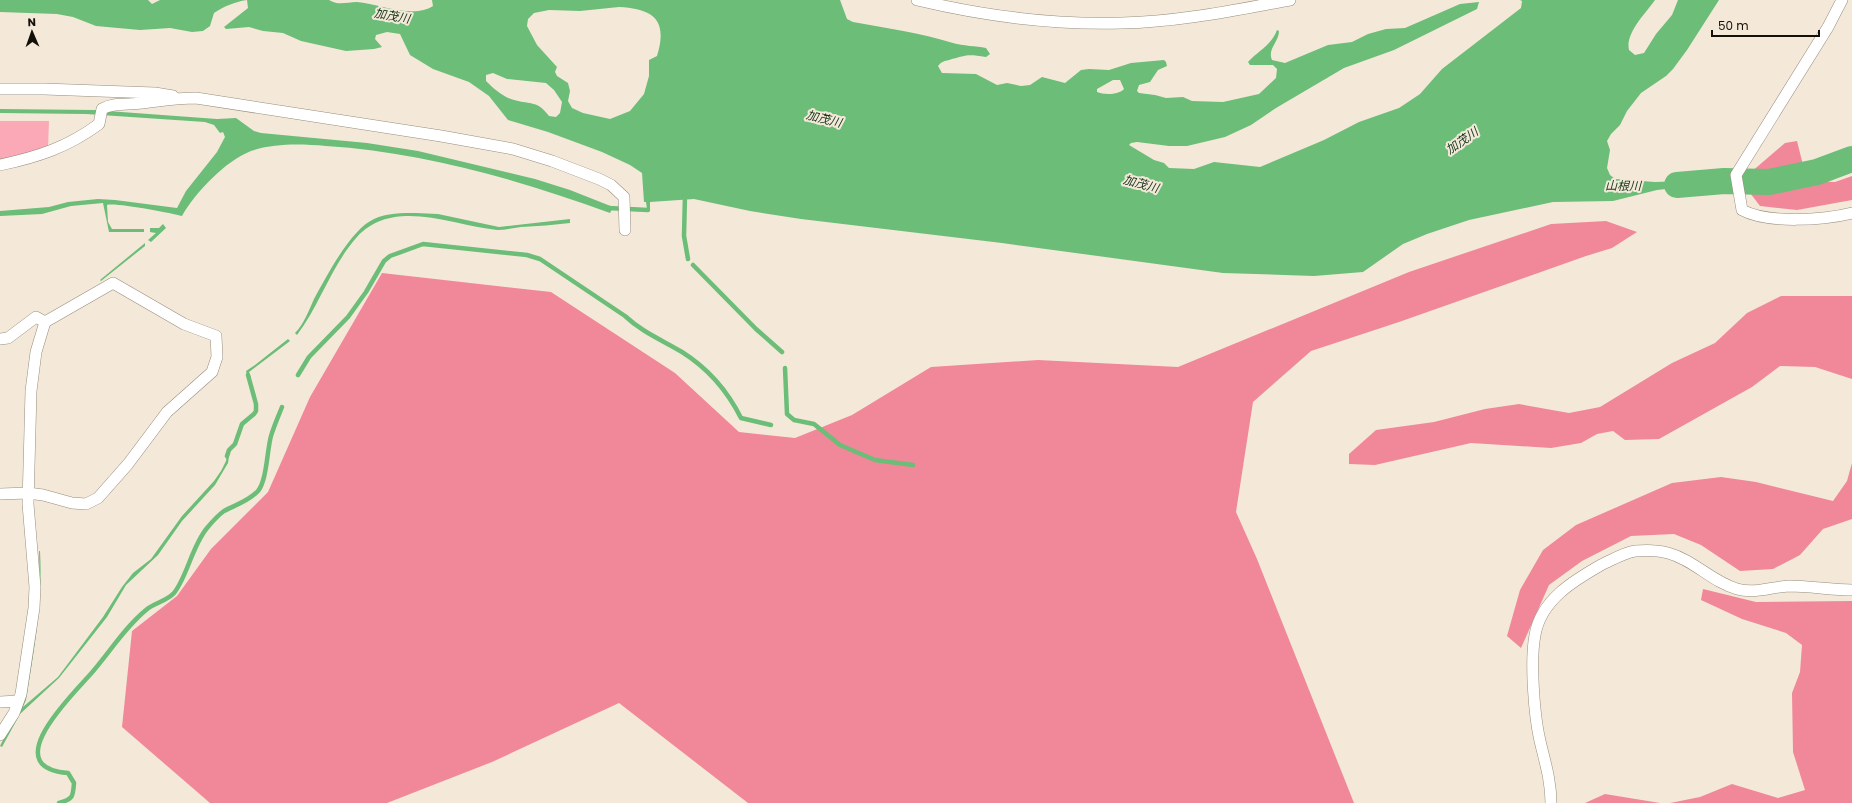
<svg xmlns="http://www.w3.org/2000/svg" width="1852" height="803" viewBox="0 0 1852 803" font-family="Poppins,'Noto Sans JP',sans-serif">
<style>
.green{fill:#fba9b6}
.forest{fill:#f0889a}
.water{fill:#6bbd78;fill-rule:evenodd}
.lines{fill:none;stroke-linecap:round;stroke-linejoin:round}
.stream{stroke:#6bbd78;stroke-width:4.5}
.river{stroke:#6bbd78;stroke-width:26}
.street-casing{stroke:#978d7e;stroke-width:12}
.street{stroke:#fff;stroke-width:11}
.labels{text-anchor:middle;stroke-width:4;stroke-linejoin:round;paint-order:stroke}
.water-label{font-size:12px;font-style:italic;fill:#15371b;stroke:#f4e9d9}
</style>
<rect width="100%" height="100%" fill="#f4e9d9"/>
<polygon class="green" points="0,121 49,121 48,149 0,160"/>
<g class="forest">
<polygon points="1797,141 1807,181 1835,182 1852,176 1852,200 1797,210 1760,206 1747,189 1750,173 1785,143"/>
<polygon points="1606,221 1637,232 1612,248 1586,256 1399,322 1311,351 1253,402 1236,512 1257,559 1354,803 748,803 619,703 492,762 387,803 210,803 122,727 132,631 177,596 211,549 268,492 310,397 382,273 551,292 675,373 739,432 795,438 852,415 931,367 1038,360 1178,367 1409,272 1551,224"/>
<polygon points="1781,296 1852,296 1852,379 1815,367 1780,366 1752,387 1659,439 1625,440 1613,431 1597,434 1581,443 1551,448 1471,443 1375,465 1349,464 1349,454 1376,430 1434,422 1485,409 1519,404 1569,413 1600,407 1672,363 1715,343 1747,313"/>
<polygon points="1852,463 1852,519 1823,529 1800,555 1773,569 1740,571 1701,545 1674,534 1631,536 1582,561 1549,585 1521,648 1507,636 1520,590 1543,550 1576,525 1672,483 1721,477 1756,482 1833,501 1847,481"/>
<polygon points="1703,589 1756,602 1852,601 1852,803 1670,803 1700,797 1732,784 1778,798 1805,790 1793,752 1792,693 1800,672 1802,645 1786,633 1742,619 1701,600"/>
<polygon points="1605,794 1660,803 1585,803"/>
</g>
<g class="water">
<path d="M0,0H148L152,4L160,0H329C338,6 347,2 357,2C379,4 414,19 433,6L432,0H840L847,19L853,22C887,28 920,33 953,43C963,46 976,46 986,48L990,54L986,57C967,54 967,55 949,60C944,61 941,62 938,66L942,73L976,74L997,85L1007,83L1021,86L1030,85L1042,77L1065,83L1081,70L1089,69L1109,70L1131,63L1164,60L1166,62L1167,66L1158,70L1150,82L1139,85L1137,91L1139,93L1155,95L1166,98L1183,97L1192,101L1223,102L1259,94L1276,78L1277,69L1273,65H1250L1248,62C1258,51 1271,46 1277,30L1279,31C1279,42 1267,49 1272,60L1285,63L1328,45L1352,42L1368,34L1386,29L1405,28L1460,4L1479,2L1477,9L1394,50L1344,68L1276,108L1251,125L1225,137L1187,146H1169L1137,142L1131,143L1129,145L1154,160L1164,163L1169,168L1194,169L1214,162L1260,167L1324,140L1359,122L1399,108L1420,94L1442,69L1521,8L1522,1L1520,0H1655C1646,13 1625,33 1629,50L1635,55L1644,53L1656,34L1672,15L1678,0H1719L1687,50L1673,69L1666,76L1641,93L1627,111L1620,125L1611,134L1607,141L1610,150L1607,168L1610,175L1615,179L1655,182L1712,180L1713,183L1711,184L1657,190L1613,201L1553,202L1469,220L1427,234L1403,244L1363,272L1314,276L1223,273L1002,243L801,219L750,211L694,199L650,202V211L644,212V210L647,209L646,202H644L642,173L630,165L602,152L548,132L508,120L489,96L469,82L433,69L410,55L400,34L387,32L376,35L375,39L382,47L374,49L346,51L301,41L283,33L263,31L249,27L226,29L224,27L248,8L247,0C234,2 225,6 214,13L210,26L203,31L192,32L170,28L140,30L96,26L73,17L57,14L0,12ZM619,7C654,9 668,20 657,56L649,60V76L644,94L630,111L610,119L583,113L572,108L568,101L570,91L568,83L557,76L555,72L557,67L537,45L527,26L528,19L534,13L549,10L580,11ZM493,73L507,79L546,83L554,90L562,102L560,113L556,117L549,116C537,100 532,105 514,100C503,97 494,89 486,81V75ZM1113,80H1120L1124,89C1119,95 1104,95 1097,92V89Z"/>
<path d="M0,109L94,110L217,119L236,118L254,131L261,133L367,143L418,151L535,179L570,190L613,207L610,213C519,180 423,152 326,146C301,144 275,143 251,151C225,161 195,193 182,216C171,213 114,202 107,205L108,222L112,229H144V232H109L103,203L71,206L42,214L0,216V211L49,207L68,202L98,199L115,200L177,208L186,191L217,152L225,137L223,132L220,133L214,125L205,122L86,114L0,113Z"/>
<path d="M416,213L438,214L499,227L570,219V223C554,225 538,226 521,227C513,228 505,230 497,230C453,226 394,197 357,237C331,266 320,305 297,335L295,333C304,324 309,310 314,299C326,277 351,229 374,219C386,213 403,213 416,213Z"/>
<polygon points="163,224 166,228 151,242 148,240 156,233 150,232 150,228 159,228"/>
<polygon points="145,243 145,246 101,281 100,280"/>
<polygon points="288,339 290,341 249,372 251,378 248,379 246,371 255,365"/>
<path d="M227,450H230L228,463L215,485L182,521L158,555L126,585L107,617L59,678L20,714L2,747L0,746L21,704L40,597L39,551H40C43,602 34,650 26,700L23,707L58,677L103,617L122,587L133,573L151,559L182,516L214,481L221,471L226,461Z"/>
</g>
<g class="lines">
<g class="stream">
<polyline points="685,195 684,236 688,259"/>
<polyline points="608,208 648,210"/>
<polyline points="693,265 756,329 782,352"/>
<polyline points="785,368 787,414 794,420 814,424 840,445 875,460 913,465"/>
<path d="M298,375L309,357L348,317L366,292L384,261L390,256L423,244L527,255L540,259L625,316C642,332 662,340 682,352C709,369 727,390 741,418L771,425"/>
<polyline points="227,456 229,450 235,444 242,424 254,414 256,411 256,404 248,375"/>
<path d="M59,803C73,799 73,797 74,783L68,773C0,768 65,702 88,677C108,655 123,629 146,610C154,603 167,601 174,593C187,577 192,546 207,528C212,522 217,516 224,511C235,505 249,501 258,491C267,480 267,450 271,436C274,426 278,417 282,407"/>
</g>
<polyline class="river" points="1677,185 1724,181 1769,182 1817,172 1852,159"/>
<g class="street-casing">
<g id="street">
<path d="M917,0C984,16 1053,25 1122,23C1178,22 1235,10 1290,0"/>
<path d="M1842,0L1828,27L1736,175L1742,210C1768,224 1824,220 1852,213"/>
<polyline points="0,89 44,89 155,93 173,96"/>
<path d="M0,165C38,157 68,147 99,124L102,109C114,102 129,105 142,103C160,101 177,98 196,98L441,136L513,149L552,161L599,179L611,185L624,197L625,230"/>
<polyline points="0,339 8,338 36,317 45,322 36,352 31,391 28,504 35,587 34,608 21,694 14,713 0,735"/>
<polyline points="0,494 28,493 43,495 72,503 86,504 98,498 128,464 167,412 212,372 217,357 216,336 184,324 113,283 45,322"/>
<polyline points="0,702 18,701"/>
<path d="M1551,803C1551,781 1545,762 1540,741C1534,715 1530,661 1535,635C1541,600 1573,581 1601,565C1612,560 1623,553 1635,551C1646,550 1657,550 1668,553C1694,560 1712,582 1737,589C1755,594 1771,587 1789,586C1810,586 1831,590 1852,590"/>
</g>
</g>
<use href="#street" class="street"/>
</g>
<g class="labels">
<g class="water-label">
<text transform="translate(392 16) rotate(10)" y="4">加茂川</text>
<text transform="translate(824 119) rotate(14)" y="4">加茂川</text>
<text transform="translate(1462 141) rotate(-35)" y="4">加茂川</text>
<text transform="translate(1141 184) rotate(15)" y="4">加茂川</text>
<text transform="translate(1623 186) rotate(1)" y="4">山根川</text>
</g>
</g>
<g transform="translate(32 32) rotate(358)" stroke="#f4e9d9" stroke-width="3" paint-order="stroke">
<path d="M0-3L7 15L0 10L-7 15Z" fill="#13100a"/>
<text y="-6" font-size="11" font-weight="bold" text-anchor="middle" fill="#13100a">N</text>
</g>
<path d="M1712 30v6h107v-6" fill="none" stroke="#13100a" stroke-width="2"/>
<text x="1718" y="30" font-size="12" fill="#13100a" stroke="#f4e9d9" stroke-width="3" paint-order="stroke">50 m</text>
</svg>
